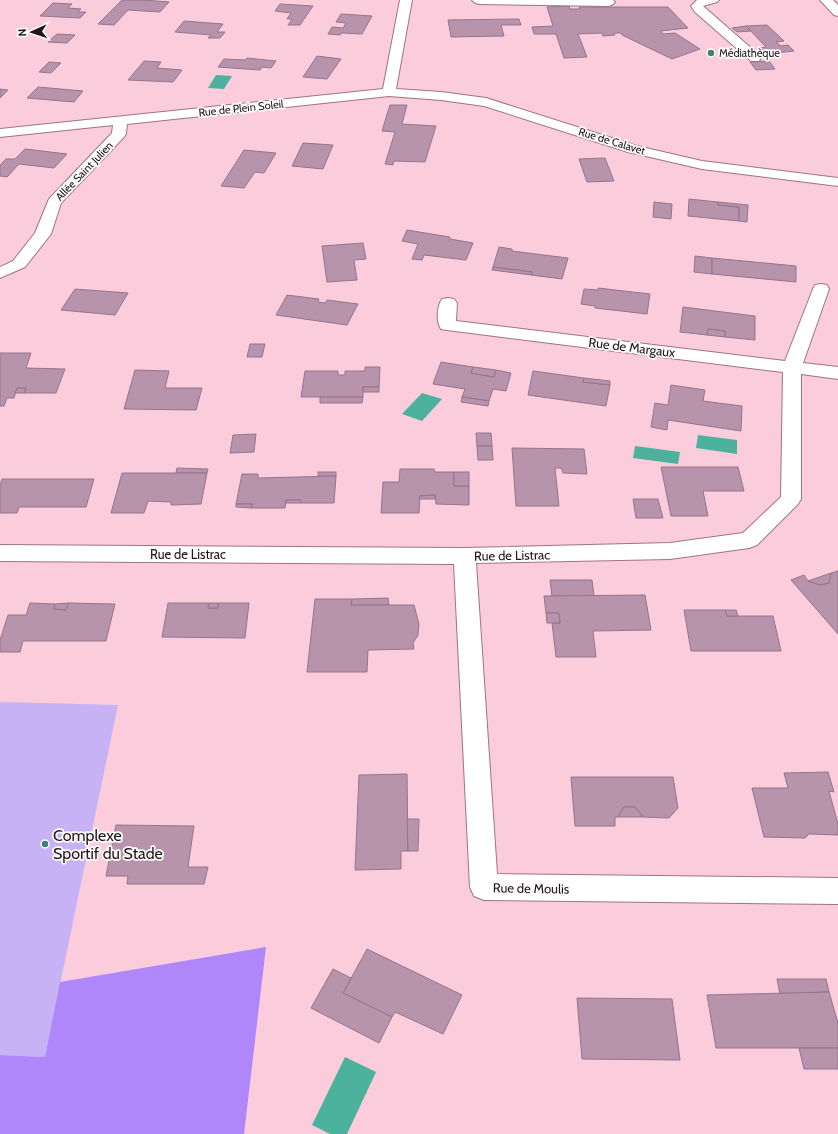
<svg xmlns="http://www.w3.org/2000/svg" width="838" height="1134" viewBox="0 0 838 1134" font-family="Cabin,sans-serif">
<style>
.green{fill:#c6b2f5}
.forest{fill:#af87fb}
.water{fill:#4cb29d}
.building{fill:#b793ac;stroke:#96748c}
.lines{fill:none;stroke-linecap:round;stroke-linejoin:round}
.minor-casing{stroke:#9e7482;stroke-width:2}
.minor{fill:#fff;fill-rule:evenodd}
.poi-dot{fill:#3e8173;stroke:#fdfdfd;stroke-width:1.5}
.labels{text-anchor:middle;stroke-width:3.5;stroke-linejoin:round;paint-order:stroke}
.far-poi-label{font-size:11px;fill:#25151a;stroke:#fdfdfd;text-anchor:start}
.far-street-label{font-size:11px;fill:#25151a;stroke:#fdfdfd}
.street-label{font-size:13px;fill:#25151a;stroke:#fdfdfd}
.near-poi-label{font-size:16px;fill:#25151a;stroke:#fdfdfd;text-anchor:start}
</style>
<rect width="100%" height="100%" fill="#fbcddc"/>
<polygon class="green" points="0,702 118,705 45,1057 0,1055"/>
<polygon class="forest" points="266,947 244,1134 0,1134 0,1055 45,1057 60,982"/>
<g class="water">
<polygon points="216,75 232,76 224,89 208,88"/>
<polygon points="422,393 442,399 422,421 402,414"/>
<polygon points="698,435 737,440 737,454 696,448"/>
<polygon points="635,446 680,452 678,464 633,458"/>
<polygon points="345,1057 376,1072 347,1134 330,1134 312,1125"/>
</g>
<g class="building">
<polygon points="122,0 144,0 169,2 160,12 128,10 114,25 98,24"/>
<polygon points="53,3 72,4 68,8 81,9 78,12 86,12 80,18 40,16"/>
<polygon points="280,4 313,6 300,25 288,25 292,19 287,19 291,13 275,11"/>
<polygon points="569,6 570,9 580,9 579,7 668,7 688,28 661,31 663,34 675,33 700,49 672,59 622,35 621,33 614,33 615,35 603,36 602,33 578,34 587,57 564,58 556,34 534,34 532,27 553,26 547,7"/>
<polygon points="341,14 372,16 362,34 342,33 340,35 328,34 332,27 343,28 346,23 336,22"/>
<polygon points="519,19 521,25 501,25 504,36 451,37 448,20"/>
<polygon points="184,21 223,24 217,32 225,32 220,38 208,38 211,35 175,32"/>
<polygon points="767,25 784,41 776,42 781,46 788,45 794,51 767,54 761,48 766,47 746,26"/>
<polygon points="746,26 751,31 737,32 732,28"/>
<polygon points="57,34 75,35 67,43 48,42"/>
<polygon points="317,56 341,59 327,79 303,77"/>
<polygon points="247,58 276,61 271,68 262,67 260,70 218,67 224,59 245,60"/>
<polygon points="144,61 161,62 157,68 182,70 173,82 128,80"/>
<polygon points="769,61 775,69 756,70 750,62"/>
<polygon points="49,62 61,63 51,73 39,72"/>
<polygon points="38,87 83,91 74,102 27,98"/>
<polygon points="0,89 8,90 0,98"/>
<polygon points="390,105 407,105 402,124 436,126 425,162 394,161 393,165 385,164 395,132 382,131"/>
<polygon points="303,143 333,145 323,169 292,166"/>
<polygon points="25,149 67,154 54,168 19,164 7,177 0,176 0,165 6,159 15,159"/>
<polygon points="244,150 276,153 264,173 255,172 244,188 221,186"/>
<polygon points="605,158 614,181 587,182 579,159"/>
<polygon points="689,199 718,202 718,205 739,207 739,221 688,216"/>
<polygon points="654,202 672,204 671,219 653,217"/>
<polygon points="718,202 748,205 747,222 739,221 739,207 718,205"/>
<polygon points="407,230 450,237 450,239 473,243 466,260 424,255 422,260 412,259 418,244 402,241"/>
<polygon points="363,243 366,259 354,260 357,280 327,282 322,246"/>
<polygon points="499,247 512,249 512,251 568,258 562,279 531,275 532,272 493,267"/>
<polygon points="695,256 712,258 712,274 694,272"/>
<polygon points="712,258 796,266 796,282 712,274"/>
<polygon points="493,267 532,272 531,275 492,270"/>
<polygon points="598,288 650,294 647,314 595,308 595,306 581,304 584,289 598,290"/>
<polygon points="75,289 128,293 115,315 61,310"/>
<polygon points="287,295 319,299 318,302 325,303 327,300 358,304 347,325 276,315"/>
<polygon points="683,307 755,316 755,340 725,337 725,331 708,329 707,335 680,332"/>
<polygon points="708,329 725,331 725,337 707,335"/>
<polygon points="250,344 265,344 262,357 247,357"/>
<polygon points="0,353 31,353 26,368 65,369 56,393 24,393 26,388 17,388 14,398 7,398 4,406 0,406"/>
<polygon points="441,362 473,367 471,373 494,377 496,370 511,373 506,391 493,389 489,401 462,397 465,389 433,384"/>
<polygon points="365,367 380,367 379,387 363,387 363,397 301,397 305,371 338,371 338,375 345,375 345,371 365,371"/>
<polygon points="473,367 496,370 494,377 471,373"/>
<polygon points="135,370 169,371 165,388 202,388 196,410 124,409"/>
<polygon points="533,371 584,378 583,382 610,385 606,406 528,395"/>
<polygon points="584,378 610,381 610,385 583,382"/>
<polygon points="671,385 705,390 703,401 742,406 741,431 668,420 667,430 651,427 655,403 668,405"/>
<rect x="363" y="387" width="16" height="5"/>
<polygon points="17,388 26,388 24,393 15,393"/>
<polygon points="320,397 363,397 362,403 320,403"/>
<polygon points="462,397 489,401 488,406 461,402"/>
<polygon points="476,433 491,433 492,446 477,446"/>
<polygon points="256,434 254,452 230,453 233,435"/>
<polygon points="477,446 492,446 493,460 478,460"/>
<polygon points="512,448 584,449 587,474 563,473 561,468 555,468 559,506 516,506"/>
<polygon points="661,467 738,467 744,491 703,491 708,516 671,516"/>
<polygon points="177,468 208,469 207,473 176,473"/>
<polygon points="400,469 434,469 435,472 454,472 454,486 469,486 469,505 436,504 435,495 420,496 419,513 381,513 383,482 399,482"/>
<rect x="318" y="472" width="18" height="4"/>
<rect x="454" y="472" width="15" height="14"/>
<polygon points="122,473 207,473 201,504 171,505 171,502 148,501 144,513 111,513"/>
<polygon points="242,474 258,474 258,478 336,476 334,503 300,503 301,500 286,500 285,508 251,508 252,504 236,504"/>
<polygon points="2,479 94,479 86,507 19,507 17,513 0,513 0,485"/>
<polygon points="435,495 435,499 419,499 420,496"/>
<polygon points="633,499 658,499 663,518 636,518"/>
<polygon points="286,500 301,500 300,503 286,503"/>
<polygon points="236,504 252,504 251,508 236,507"/>
<polygon points="838,571 838,634 791,580 804,575 808,581 820,585 829,583 831,573"/>
<polygon points="831,573 829,583 820,585 808,581"/>
<polygon points="550,580 592,580 594,596 552,596"/>
<polygon points="645,595 651,630 593,631 596,657 556,657 552,623 560,623 559,613 546,613 544,596"/>
<polygon points="388,598 389,605 351,605 352,599"/>
<polygon points="315,599 352,599 351,605 414,605 419,624 418,635 413,643 414,649 368,650 367,672 307,672"/>
<polygon points="30,603 55,604 54,609 66,610 68,603 115,604 106,641 23,641 20,652 0,652 0,640 8,615 26,615"/>
<polygon points="68,603 66,610 54,609 55,604"/>
<polygon points="168,603 209,603 208,608 218,608 218,603 249,603 245,638 162,637"/>
<polygon points="209,603 218,603 218,608 208,608"/>
<polygon points="684,610 725,610 727,616 773,616 781,651 691,651"/>
<polygon points="725,610 736,610 738,616 727,616"/>
<polygon points="546,613 559,613 560,623 547,623"/>
<polygon points="828,772 834,792 829,791 838,824 838,835 809,834 805,838 764,837 752,788 788,788 784,773"/>
<polygon points="407,774 408,851 401,851 401,869 355,870 359,775"/>
<polygon points="571,777 673,777 678,808 669,818 643,817 635,807 624,807 618,817 615,817 615,826 575,826"/>
<polygon points="624,807 635,807 643,817 618,817"/>
<polygon points="407,819 419,819 418,851 408,851"/>
<polygon points="116,825 194,826 188,867 208,867 204,884 127,884 128,876 106,876"/>
<polygon points="367,949 462,995 443,1034 395,1012 392,1017 343,993"/>
<polygon points="333,969 351,978 343,993 392,1017 379,1043 311,1008"/>
<polygon points="777,979 826,979 829,992 780,994"/>
<polygon points="829,992 838,1023 838,1048 716,1048 707,995"/>
<polygon points="577,998 672,999 680,1060 582,1059"/>
<polygon points="799,1048 838,1048 838,1069 804,1069"/>
</g>
<g class="lines">
<g class="minor-casing">
<g id="minor">
<polygon points="400,0 412,0 396,89 441,92 486,98 637,146 702,161 838,178 838,186 702,169 628,152 484,106 441,100 389,96 127,124 126,134 124,137 61,203 51,234 25,267 0,278 0,267 13,261 35,233 49,199 112,133 113,125 0,137 0,129 383,89"/>
<polygon points="472,0 613,0 615,2 613,4 609,6 478,4 474,2"/>
<polygon points="719,0 717,2 703,6 759,55 761,58 759,61 751,61 695,12 691,6 697,0"/>
<polygon points="820,0 833,0 838,5 838,16 834,15"/>
<path d="M821,284L827,285L829,289L803,363L838,367V379L801,374V499L798,504L757,545L749,548L670,559L476,563L497,874L838,878V904L484,900L474,896L470,887L454,564L0,561V545L465,548L670,543L743,533L781,497L783,372L447,330L441,329C436,322 437,306 442,299L448,298L454,299L457,303L456,321L785,361L813,289L815,285Z"/>
</g>
</g>
<use href="#minor" class="minor"/>
</g>
<g class="poi-dot">
<circle cx="711" cy="53" r="4"/>
<circle cx="45" cy="844" r="4"/>
</g>
<g class="labels">
<g class="far-poi-label">
<text x="719" y="57">Médiathèque</text>
</g>
<g class="far-street-label">
<text transform="translate(241 108) rotate(-6)" y="4">Rue de Plein Soleil</text>
<text transform="translate(612 141) rotate(17)" y="4">Rue de Calavet</text>
<text transform="translate(84 171) rotate(-46)" y="4">Allée Saint Julien</text>
</g>
<g class="street-label">
<text transform="translate(632 347) rotate(7)" y="5">Rue de Margaux</text>
<text x="188" y="559">Rue de Listrac</text>
<text transform="translate(512 555) rotate(-1)" y="5">Rue de Listrac</text>
<text transform="translate(531 888) rotate(1)" y="5">Rue de Moulis</text>
</g>
<g class="near-poi-label">
<text x="53" y="841">Complexe<tspan x="53" dy="18">Sportif du Stade</tspan></text>
</g>
</g>
<g transform="translate(32 32) rotate(267)" stroke="#fdfdfd" stroke-width="3" paint-order="stroke">
<path d="M0-3L7 15L0 10L-7 15Z" fill="#25151a"/>
<text y="-6" font-size="11" font-weight="bold" text-anchor="middle" fill="#25151a">N</text>
</g>
</svg>
